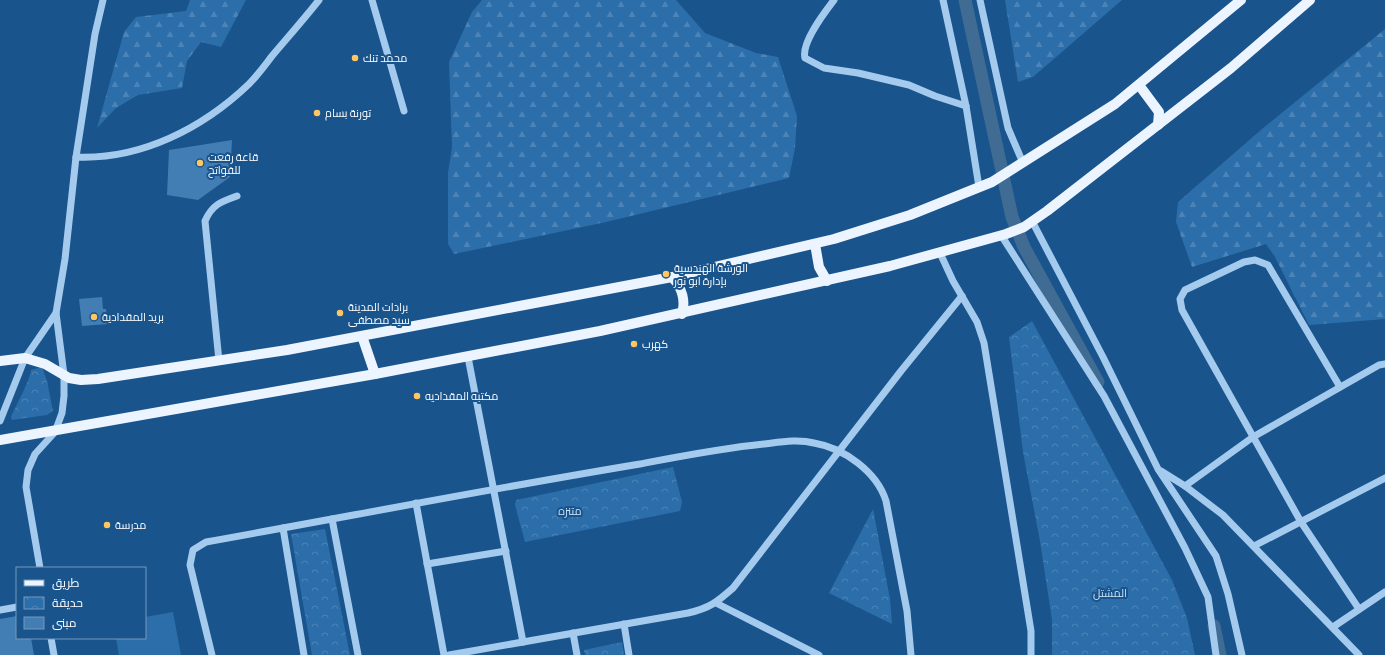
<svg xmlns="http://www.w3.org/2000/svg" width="1385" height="655" viewBox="0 0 1385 655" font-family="Barlow,Cairo,sans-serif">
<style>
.green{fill:#2c6eaa}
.forest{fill:url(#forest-firs)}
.park{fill:url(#park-crowns)}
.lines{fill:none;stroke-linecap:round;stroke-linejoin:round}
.canal{stroke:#406b93;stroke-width:13}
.building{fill:#427eb4}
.minor{stroke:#a4cbee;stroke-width:7}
.major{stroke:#ebf4ff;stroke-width:10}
.poi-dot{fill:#ffc661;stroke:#19548c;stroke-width:1.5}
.labels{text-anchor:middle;stroke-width:4;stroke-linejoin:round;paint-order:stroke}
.poi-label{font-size:11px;fill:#fff;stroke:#19548c;text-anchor:start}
.park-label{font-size:11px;fill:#cae3fa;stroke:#19548c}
</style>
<defs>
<pattern id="forest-firs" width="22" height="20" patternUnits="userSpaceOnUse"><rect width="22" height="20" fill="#2c6eaa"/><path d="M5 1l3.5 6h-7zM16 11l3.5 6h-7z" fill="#4c84b7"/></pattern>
<pattern id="park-crowns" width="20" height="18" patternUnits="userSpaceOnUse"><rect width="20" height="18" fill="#2c6eaa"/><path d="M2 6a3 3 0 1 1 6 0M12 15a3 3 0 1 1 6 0" fill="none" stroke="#4c84b7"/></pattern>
</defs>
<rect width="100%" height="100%" fill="#19548c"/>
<polygon class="green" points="173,612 181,655 119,655 116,638 145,638 145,617"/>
<g class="forest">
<polygon points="190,0 246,0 221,47 201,42 187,61 182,88 138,95 116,108 97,128 124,32 136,17 186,11"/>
<polygon points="482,0 676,0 705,33 756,53 778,57 797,116 795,148 789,178 606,222 454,254 448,244 448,173 452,148 449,62 472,12"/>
<polygon points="1005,0 1122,0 1033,77 1018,82"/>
<polygon points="1385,29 1385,319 1309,325 1275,257 1266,244 1192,267 1176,222 1178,202 1262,129"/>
</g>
<g class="park">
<polygon points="1032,321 1172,580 1187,618 1195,655 1052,655 1052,620 1040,541 1023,452 1009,337"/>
<path d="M42,367L47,381L53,411L47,415L12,420L11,417C16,405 30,381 31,370Z"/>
<polygon points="673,467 682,502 680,511 525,542 515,505 516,500"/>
<polygon points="873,509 890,599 892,624 829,593"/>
<polygon points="325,529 350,655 312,655 291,534"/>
<polygon points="622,642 624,655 585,655 584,650"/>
</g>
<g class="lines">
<g class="canal">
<polyline points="965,0 1012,217 1024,247 1098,382"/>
<polyline points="1214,626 1220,655"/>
</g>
</g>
<g class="building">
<polygon points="232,140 230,177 198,200 167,195 169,150"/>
<polygon points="102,297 103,309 106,309 108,324 82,326 79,299"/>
<polygon points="17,616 17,638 31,638 34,655 0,655 0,619"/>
</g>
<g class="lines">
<g class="minor">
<polyline points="372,0 404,111"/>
<path d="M834,0C824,13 801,43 805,58L824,68L858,73L909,85L935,96L966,106"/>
<polyline points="943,0 966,106 979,187"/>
<polyline points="980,0 1008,128 1023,163"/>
<path d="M76,157C141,160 203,128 249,84C257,76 265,65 272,56C288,37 304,19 319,0"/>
<polyline points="1032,221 1103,357 1158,469 1216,556 1228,594 1242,655"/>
<polyline points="1001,235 1104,396 1185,548 1208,597 1216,655"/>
<polyline points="940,253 953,281 977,322 984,343 1031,631 1031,655"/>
<polyline points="468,357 523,642"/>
<path d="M219,361L205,221C212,205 220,202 237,196"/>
<polyline points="1340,387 1268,265 1255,260 1244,262 1185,290 1180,299 1182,310 1301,522 1359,609"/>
<polyline points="0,421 25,358 56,313"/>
<polyline points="1161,471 1185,486 1223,515 1359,655"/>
<polyline points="1185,486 1253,437 1379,365 1385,364"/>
<polyline points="416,503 444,655"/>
<polyline points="332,519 358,655"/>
<polyline points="283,528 304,655"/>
<polyline points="1254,546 1385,478"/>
<polyline points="427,564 506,551"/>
<polyline points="40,568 26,487 28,470 35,454 55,432 62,413 64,396 64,375 56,313 65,259 76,157 95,34 103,0"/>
<polyline points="716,603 819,655"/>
<polyline points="0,610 17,607"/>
<polyline points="624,624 629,655"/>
<polyline points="1333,627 1385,592"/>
<polyline points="573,633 577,655"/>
<polyline points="51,638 54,655"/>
<path d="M212,655L190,565L193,550L206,542C351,516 495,488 640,464C682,456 723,448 764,444C781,442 798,439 814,443C844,448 877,472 886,501L907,611L911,655"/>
<path d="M449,655L688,613C710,608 717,602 733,588L901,371L962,296"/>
</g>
<g class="major">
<polyline points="1139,85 1159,112 1158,125"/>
<polyline points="815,244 819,267 827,281"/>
<path d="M672,277C682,288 686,299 682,314"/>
<polyline points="362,336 375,374"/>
<polyline points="0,361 25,358 45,364 69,378 81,380 98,379 287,350 672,277 834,239 910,215 992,182 1115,104 1241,0"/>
<polyline points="0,440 375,374 600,331 890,266 1006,234 1024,227 1047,211 1231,68 1310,0"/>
</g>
</g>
<g class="poi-dot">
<circle cx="355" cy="58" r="4"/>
<circle cx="317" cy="113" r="4"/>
<circle cx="200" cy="163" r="4"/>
<circle cx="666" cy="274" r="4"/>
<circle cx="340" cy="313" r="4"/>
<circle cx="94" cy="317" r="4"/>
<circle cx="634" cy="344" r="4"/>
<circle cx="417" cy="396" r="4"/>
<circle cx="107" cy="525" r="4"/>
</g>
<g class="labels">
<g class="poi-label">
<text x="363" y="62">محمد تنك</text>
<text x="325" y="117">تورنة بسام</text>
<text x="208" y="161">قاعة رفعت<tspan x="208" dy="13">للفواتح</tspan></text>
<text x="674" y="272">الورشة الهندسية<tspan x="674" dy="13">بإدارة ابو نور</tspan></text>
<text x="348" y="311">برادات المدينة<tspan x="348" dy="13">سيد مصطفى</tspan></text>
<text x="102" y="321">بريد المقدادية</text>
<text x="642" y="348">كهرب</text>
<text x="425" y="400">مكتبه المقداديه</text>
<text x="115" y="529">مدرسة</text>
</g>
<g class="park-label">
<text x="570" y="515">متنزه</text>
<text x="1110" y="597">المشتل</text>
</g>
</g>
<rect x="16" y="567" width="130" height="72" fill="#19548c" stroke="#7598ba"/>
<rect x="24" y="580" width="20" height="6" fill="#ebf4ff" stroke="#7598ba"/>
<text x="52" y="587" font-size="12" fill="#ffffff">طريق</text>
<rect x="24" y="597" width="20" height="12" fill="url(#park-crowns)" stroke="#7598ba"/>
<text x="52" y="607" font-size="12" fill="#ffffff">حديقة</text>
<rect x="24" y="617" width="20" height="12" fill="#427eb4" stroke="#7598ba"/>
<text x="52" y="627" font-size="12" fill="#ffffff">مبنى</text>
</svg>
